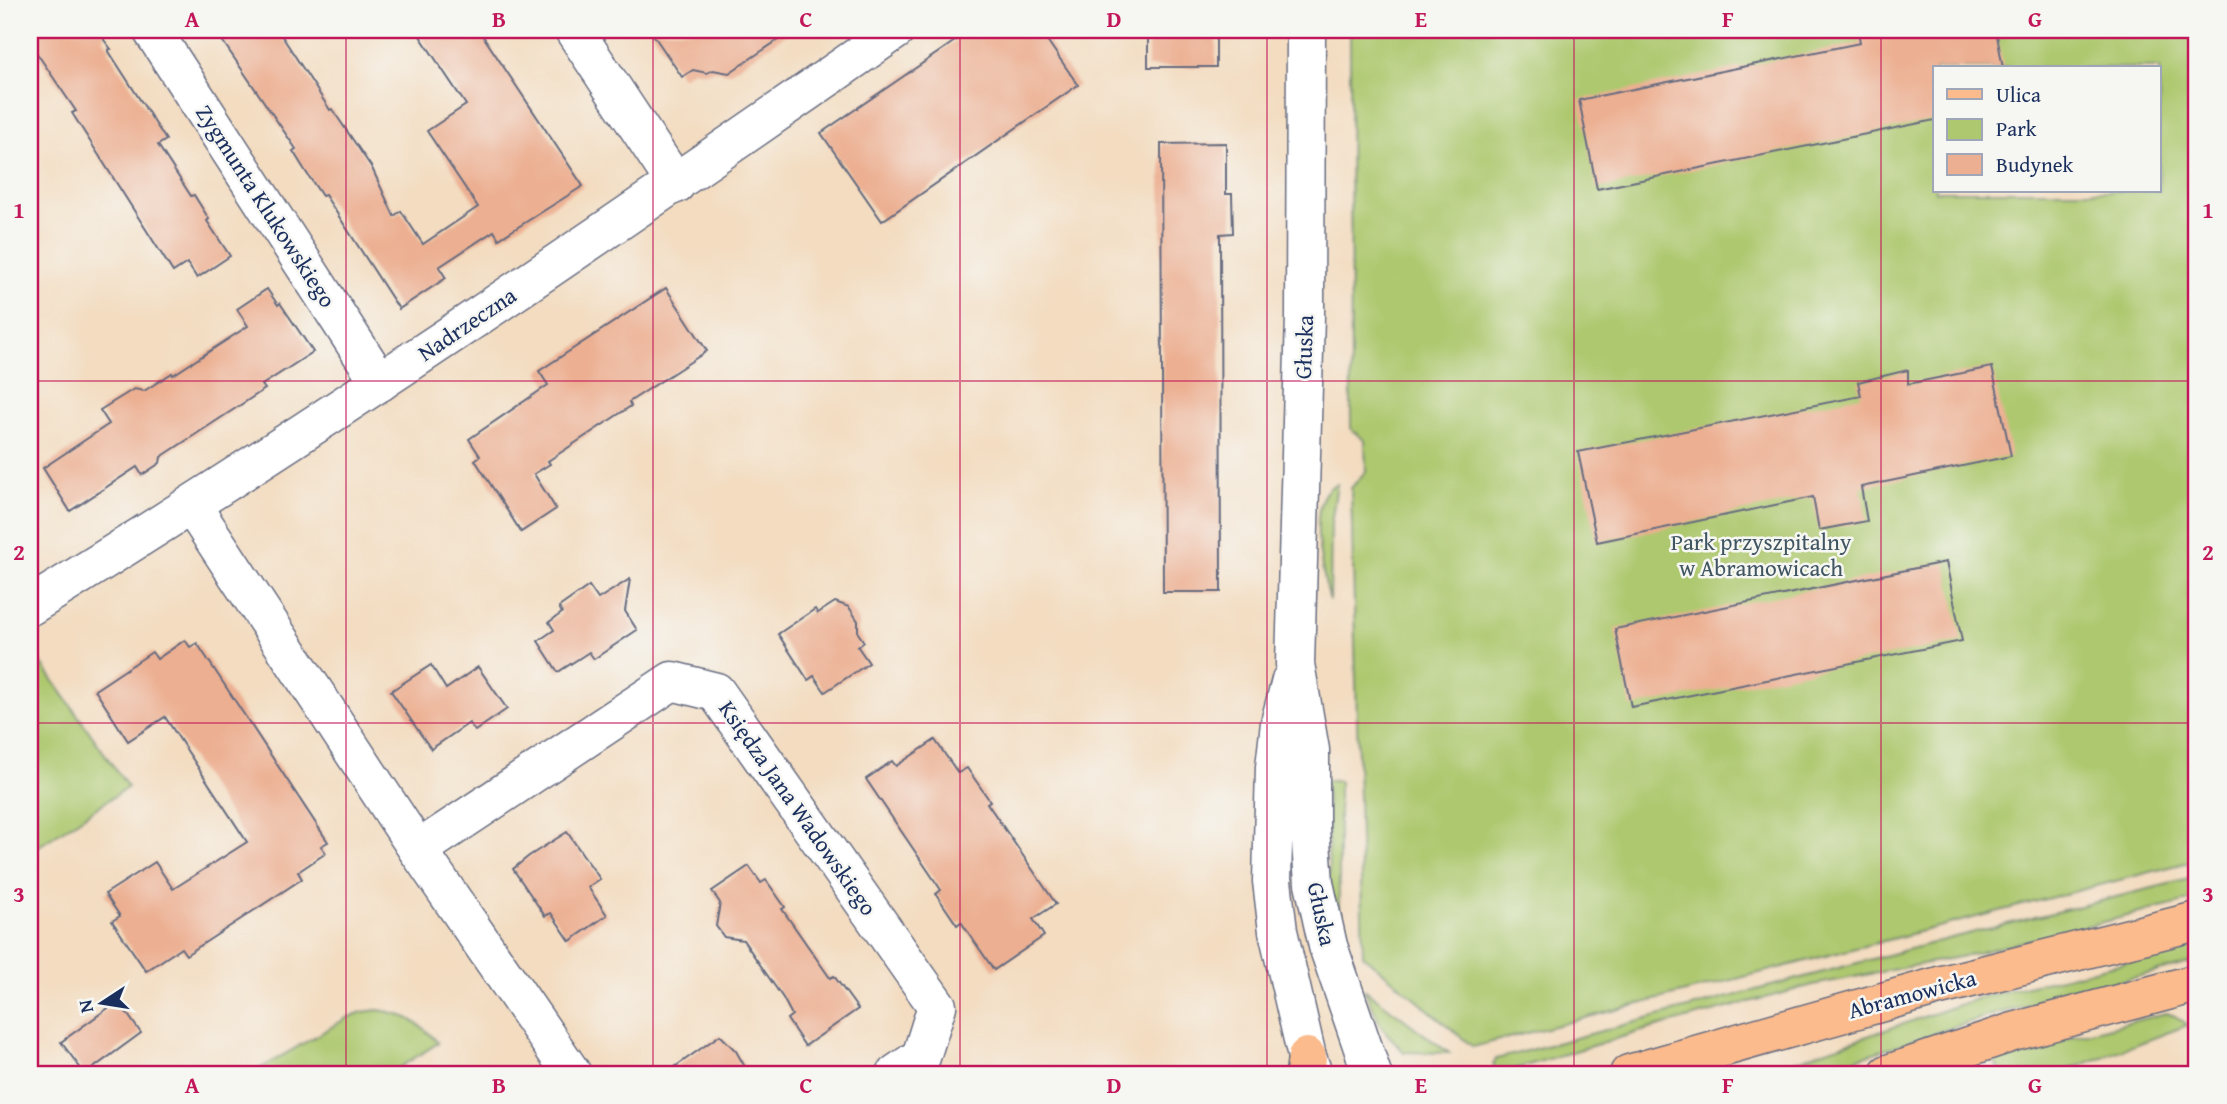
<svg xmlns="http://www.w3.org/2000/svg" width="2227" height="1104" viewBox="0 0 2227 1104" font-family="'Gentium Book Plus',serif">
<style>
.green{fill:#adc86e;stroke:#647c66;stroke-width:2;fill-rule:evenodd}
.building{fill:#ecaf91}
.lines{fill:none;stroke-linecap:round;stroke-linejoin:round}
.minor-casing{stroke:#676c80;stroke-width:41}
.tertiary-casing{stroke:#676c80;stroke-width:41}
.primary-casing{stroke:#676c80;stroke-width:41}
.minor{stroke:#fff;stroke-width:38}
.tertiary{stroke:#fff;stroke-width:38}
.primary{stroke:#fbbb8c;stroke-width:38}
.grid{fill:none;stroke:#c2185b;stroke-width:2;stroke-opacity:0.55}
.labels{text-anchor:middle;stroke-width:5;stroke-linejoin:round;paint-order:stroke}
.street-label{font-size:23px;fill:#1b2f5e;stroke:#f6f6f2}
.park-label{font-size:23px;fill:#405562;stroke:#f6f6f2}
.neatline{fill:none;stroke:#c2185b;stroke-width:2.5}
.grid-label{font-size:23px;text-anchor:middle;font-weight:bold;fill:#c2185b}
</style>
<rect width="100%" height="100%" fill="#f6f6f2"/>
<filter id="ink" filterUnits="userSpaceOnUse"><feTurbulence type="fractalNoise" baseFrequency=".0143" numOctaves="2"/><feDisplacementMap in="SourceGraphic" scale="14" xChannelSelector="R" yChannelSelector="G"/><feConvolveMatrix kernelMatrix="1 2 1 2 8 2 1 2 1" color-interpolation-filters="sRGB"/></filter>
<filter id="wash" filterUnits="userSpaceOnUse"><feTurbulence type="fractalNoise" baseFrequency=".00686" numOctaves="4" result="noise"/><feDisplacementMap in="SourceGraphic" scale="28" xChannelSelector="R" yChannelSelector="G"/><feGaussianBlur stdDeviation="1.57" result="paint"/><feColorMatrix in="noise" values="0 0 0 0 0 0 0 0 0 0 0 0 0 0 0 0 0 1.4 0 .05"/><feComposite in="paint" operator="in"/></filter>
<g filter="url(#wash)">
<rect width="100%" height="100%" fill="#f3dcc0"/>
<g class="green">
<path d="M1350,30H2197V860L1473,1047L1363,955L1351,488L1366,471L1365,441L1351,429ZM1935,68H2159V191H1935Z"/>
<path d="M1337,484L1331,524L1330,601C1323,576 1303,495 1337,484Z"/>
<polygon points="32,650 128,787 30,852 30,652"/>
<polygon points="1326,781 1339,781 1339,936 1330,908"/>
<polygon points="2197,877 2197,899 1964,956 1813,985 1642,1031 1498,1074 1496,1074 1493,1065 1496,1059 1959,936"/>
<polygon points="2197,945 2197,961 1991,1015 1809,1074 1756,1074 1982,997"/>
<polygon points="1364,989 1449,1053 1404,1052 1382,1028"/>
<path d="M378,1010C404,1013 421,1023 438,1043L389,1074H251L347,1018L362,1012Z"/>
<polygon points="2166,1013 2175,1016 2188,1025 2057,1074 2003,1074 1993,1061 2019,1050"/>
</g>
<g id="blocks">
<g class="building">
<polygon points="30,30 104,30 104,40 111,49 108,50 166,140 158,145 191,196 194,195 209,219 207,221 230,256 197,278 187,263 173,272 72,113 76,111 30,43"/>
<polygon points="215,30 278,30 330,110 332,109 372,168 394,216 401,211 423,244 478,207 427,131 466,105 416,30 479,30 583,186 499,239 494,231 439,267 446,278 399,309 325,195 322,196 306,172 293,151 296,149"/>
<polygon points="650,30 793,30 729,73 713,70 707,73 693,70 682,77"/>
<polygon points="971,30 1040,30 1078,85 882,221 821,133"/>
<rect x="1148" y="30" width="68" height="37"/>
<polygon points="1858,30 1996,30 2003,68 1935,68 1935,120 1597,189 1579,100 1860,43"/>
<polygon points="1226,143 1226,194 1232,194 1233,233 1220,234 1221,592 1163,592 1161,144"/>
<polygon points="666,288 707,351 629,402 631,406 548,461 550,464 534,474 556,509 521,532 475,460 480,456 469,439 548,385 539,371"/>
<polygon points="267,289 278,305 280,303 313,352 262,385 265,389 161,457 160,463 142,475 137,467 70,511 43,468 109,424 100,410 134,389 144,391 172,373 173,375 248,326 237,309"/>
<polygon points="1992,367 2011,456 1861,487 1867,521 1819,530 1813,497 1597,542 1578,452 1861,396 1858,382 1908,370 1908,384"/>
<polygon points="1946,562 1962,641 1631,707 1615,629"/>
<polygon points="630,579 625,611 637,630 594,659 589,652 558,672 538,641 554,630 549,622 562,613 559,607 589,586 598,599"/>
<polygon points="835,602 849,607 858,621 858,633 864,642 858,647 869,663 825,692 814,676 808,680 778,634 815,609 818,613"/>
<polygon points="185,640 190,647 197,643 328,842 321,846 326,853 298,872 302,879 186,955 181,948 146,971 112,921 120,916 105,894 155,862 173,889 247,842 165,717 128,741 95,690 152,652 157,659"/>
<polygon points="431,665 446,689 478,667 507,709 475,731 469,723 431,749 391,691"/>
<polygon points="935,740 958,773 967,768 990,801 987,803 1056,904 1033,919 1044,936 994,970 961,922 957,925 936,894 941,890 866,779 892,761 896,766"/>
<polygon points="567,832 600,879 588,887 607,915 570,941 551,913 545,916 513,869 529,856"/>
<polygon points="749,866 761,883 766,880 785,907 782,909 830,978 834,976 858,1009 805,1046 787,1019 792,1015 783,998 743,940 724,937 716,926 720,903 712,891"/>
<polygon points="118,1001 141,1033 85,1074 61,1042"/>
<polygon points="720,1035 736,1051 749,1074 665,1074"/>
</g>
</g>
</g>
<g filter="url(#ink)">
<use href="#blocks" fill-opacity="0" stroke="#676c80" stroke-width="2"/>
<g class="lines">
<g class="minor-casing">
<g id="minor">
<polyline points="152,30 380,382"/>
<polyline points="574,30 676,184"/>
<polyline points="192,506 418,850 572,1074"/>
<path d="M30,606C325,424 611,228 896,30"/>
<polyline points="418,850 672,681 716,692 937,1006 921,1057 896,1074"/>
</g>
</g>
<g class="tertiary-casing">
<g id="tertiary">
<polyline points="1306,30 1305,316 1295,664 1310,750 1310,828 1314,883 1328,946 1372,1074"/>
<polyline points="1291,680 1280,723 1275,767 1272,881 1278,931 1307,1057 1313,1074"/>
</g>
</g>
<g class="primary-casing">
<g id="primary">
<polyline points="1305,1074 1307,1057"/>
<polyline points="1629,1074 1939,986 2197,921"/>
<polyline points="1888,1074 2013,1032 2197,983"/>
</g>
</g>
<use href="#minor" class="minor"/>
<use href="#tertiary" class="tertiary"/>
<use href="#primary" class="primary"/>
</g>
</g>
<path class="grid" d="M346,30V1074M653,30V1074M960,30V1074M1267,30V1074M1574,30V1074M1881,30V1074M30,381H2197M30,723H2197"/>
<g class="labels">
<g class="street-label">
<text transform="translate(266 206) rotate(57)" y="8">Zygmunta Klukowskiego</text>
<text transform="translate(467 324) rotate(-34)" y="8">Nadrzeczna</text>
<text transform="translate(1304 347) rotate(-88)" y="8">Głuska</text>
<text transform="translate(798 808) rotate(55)" y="8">Księdza Jana Wadowskiego</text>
<text transform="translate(1322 914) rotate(78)" y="8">Głuska</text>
<text transform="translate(1912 994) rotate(-15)" y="8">Abramowicka</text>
</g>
<g class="park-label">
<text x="1761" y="550">Park przyszpitalny<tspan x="1761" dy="26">w Abramowicach</tspan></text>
</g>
</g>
<rect width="2227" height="1104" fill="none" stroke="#f6f6f2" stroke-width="77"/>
<rect x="1933" y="66" width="228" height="126" fill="#f6f6f2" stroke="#9ea6b7" stroke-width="2"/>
<rect x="1947" y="89" width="35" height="10" fill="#fbbb8c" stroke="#9ea6b7" stroke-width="2"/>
<text x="1996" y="102" font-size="21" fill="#1b2f5e">Ulica</text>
<rect x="1947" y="119" width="35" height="21" fill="#adc86e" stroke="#9ea6b7" stroke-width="2"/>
<text x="1996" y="136" font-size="21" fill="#1b2f5e">Park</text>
<rect x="1947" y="154" width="35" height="21" fill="#ecaf91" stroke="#9ea6b7" stroke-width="2"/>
<text x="1996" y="172" font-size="21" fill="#1b2f5e">Budynek</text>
<g transform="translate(102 1003) rotate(258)" stroke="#f6f6f2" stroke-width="5" paint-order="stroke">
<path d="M0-5L12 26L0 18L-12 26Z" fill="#1b2f5e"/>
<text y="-10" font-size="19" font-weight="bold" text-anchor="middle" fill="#1b2f5e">N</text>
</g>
<rect x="38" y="38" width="2150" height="1028" class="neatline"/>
<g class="grid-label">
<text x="192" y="27">A</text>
<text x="499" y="27">B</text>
<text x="806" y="27">C</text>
<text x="1114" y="27">D</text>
<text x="1421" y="27">E</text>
<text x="1728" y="27">F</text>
<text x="2035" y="27">G</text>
<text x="19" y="218">1</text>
<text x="2208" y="218">1</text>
<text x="19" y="560">2</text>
<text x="2208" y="560">2</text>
<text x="19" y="902">3</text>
<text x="2208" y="902">3</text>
<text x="192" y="1093">A</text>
<text x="499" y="1093">B</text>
<text x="806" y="1093">C</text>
<text x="1114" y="1093">D</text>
<text x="1421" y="1093">E</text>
<text x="1728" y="1093">F</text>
<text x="2035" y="1093">G</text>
</g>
</svg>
